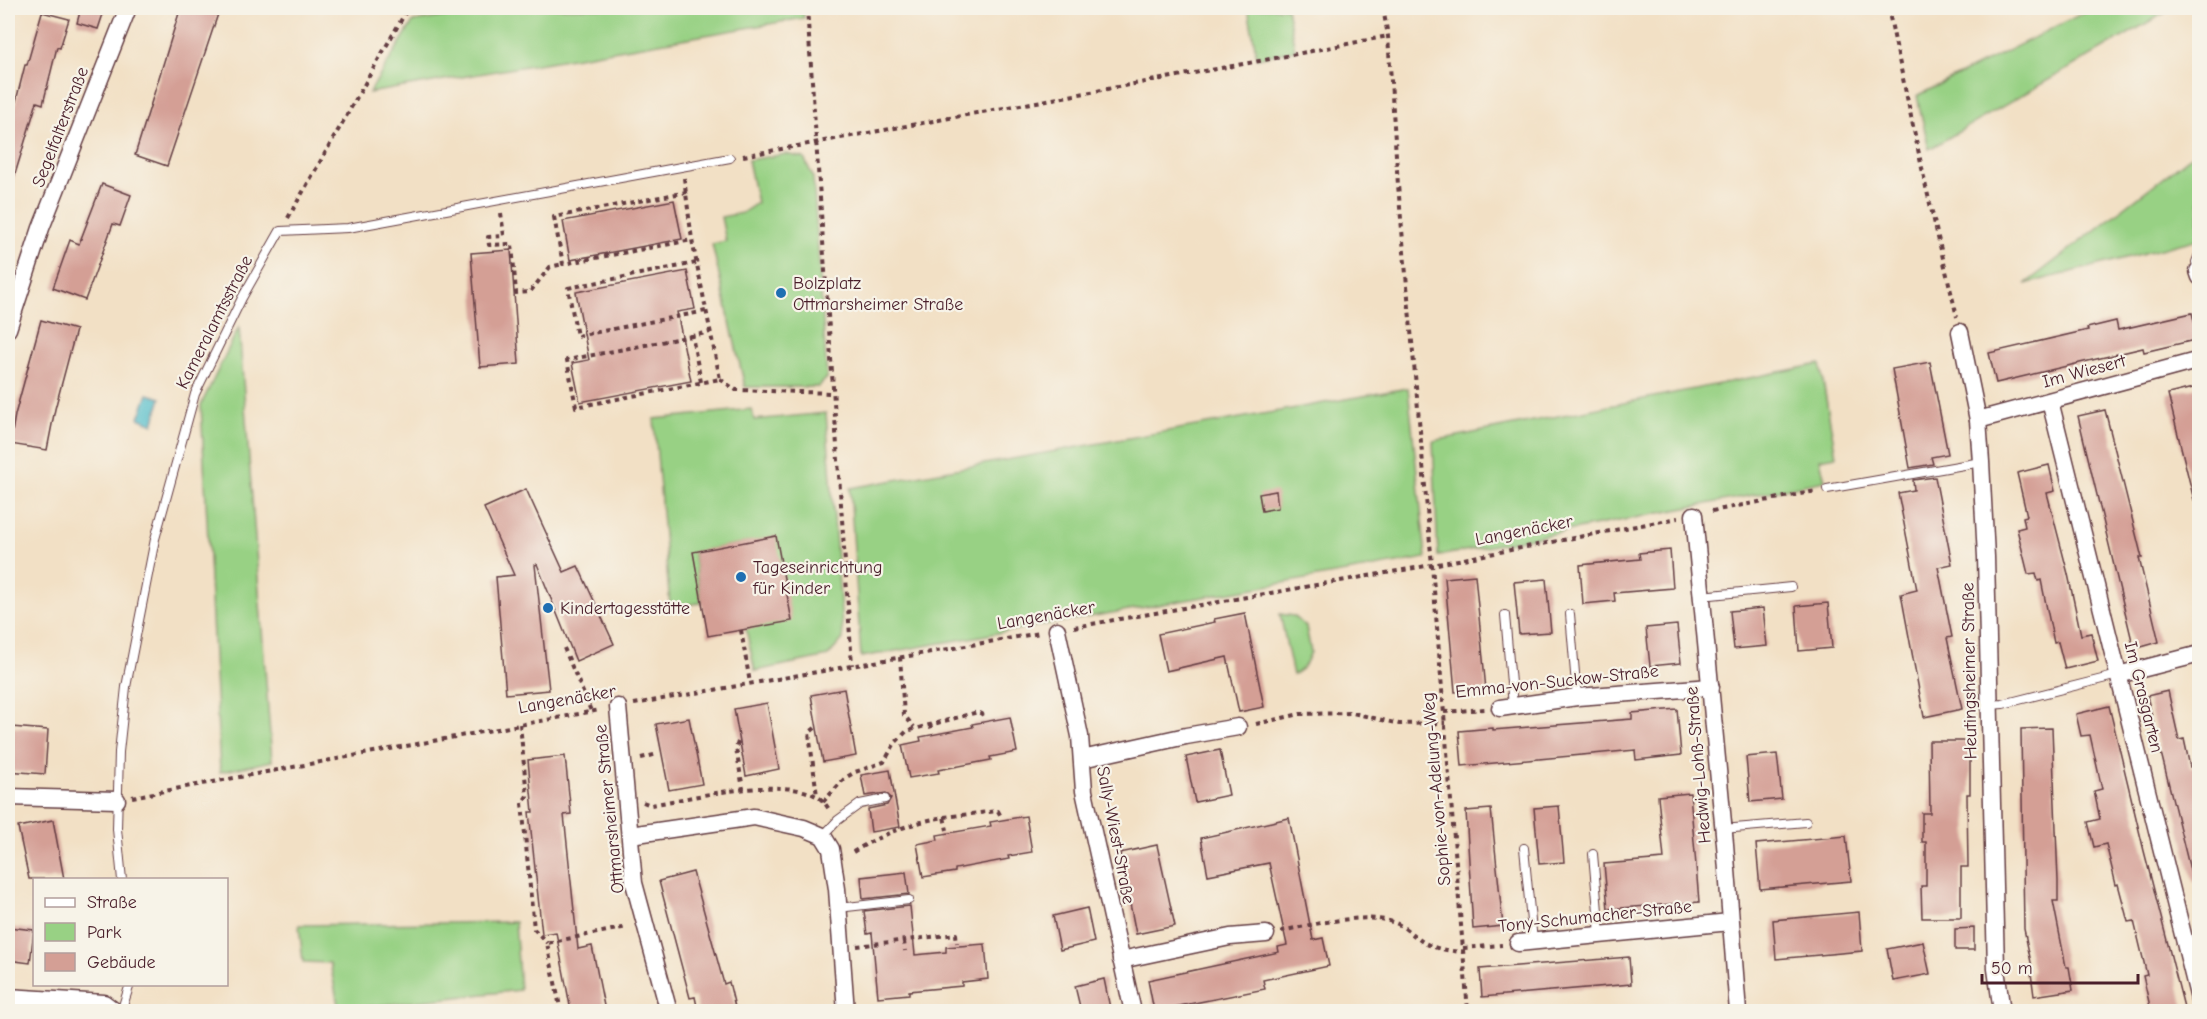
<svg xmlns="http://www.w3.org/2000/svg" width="2207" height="1019" viewBox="0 0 2207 1019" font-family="'Comic Neue',sans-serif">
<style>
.green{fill:#98d184;stroke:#717858;stroke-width:1.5}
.water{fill:#51bdcb;stroke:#4e6e7b;stroke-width:1.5}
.building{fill:#d49f95}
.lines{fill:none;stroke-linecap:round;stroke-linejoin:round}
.service-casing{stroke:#633c42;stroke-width:10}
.minor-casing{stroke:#633c42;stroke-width:19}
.path{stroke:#633c42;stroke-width:4;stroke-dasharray:4.5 4.5;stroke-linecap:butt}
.service{stroke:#fff;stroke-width:8}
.minor{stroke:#fff;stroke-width:16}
.poi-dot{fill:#1f6fb2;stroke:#f7f3e8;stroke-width:2}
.labels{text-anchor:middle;stroke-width:4.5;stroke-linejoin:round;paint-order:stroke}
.street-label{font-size:18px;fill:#4a1f2b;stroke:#f7f3e8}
.poi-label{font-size:18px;fill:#4a1f2b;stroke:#f7f3e8;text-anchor:start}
</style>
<rect width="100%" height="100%" fill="#f7f3e8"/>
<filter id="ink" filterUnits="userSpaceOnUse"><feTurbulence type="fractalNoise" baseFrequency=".0167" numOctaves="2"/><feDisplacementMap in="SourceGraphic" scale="12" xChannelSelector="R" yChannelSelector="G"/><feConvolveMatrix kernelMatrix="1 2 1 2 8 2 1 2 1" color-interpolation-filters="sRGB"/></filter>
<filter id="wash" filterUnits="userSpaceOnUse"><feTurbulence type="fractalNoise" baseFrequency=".008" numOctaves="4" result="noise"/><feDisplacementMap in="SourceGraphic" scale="24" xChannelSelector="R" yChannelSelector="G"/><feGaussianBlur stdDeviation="1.35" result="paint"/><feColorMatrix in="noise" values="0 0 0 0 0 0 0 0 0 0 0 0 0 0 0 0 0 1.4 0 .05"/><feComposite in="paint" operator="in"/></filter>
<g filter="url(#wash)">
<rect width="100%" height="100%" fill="#f2e0c5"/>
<g class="green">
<polygon points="494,8 803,8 804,18 369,93 413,22"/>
<polygon points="1248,8 1287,8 1295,50 1257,58"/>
<polygon points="2093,8 2173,8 1929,149 1917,96"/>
<polygon points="2199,150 2199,239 2025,284"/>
<polygon points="786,154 804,158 813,177 827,378 818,387 745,387 712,244 726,241 721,217 742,213 757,203 748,160"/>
<polygon points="239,327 272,761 220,772 201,405"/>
<polygon points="1820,364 1836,456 1820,459 1825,481 1438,556 1433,441"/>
<polygon points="1408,388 1426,558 861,657 850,488"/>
<polygon points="752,409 754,420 826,413 843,639 828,656 755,671 746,629 776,537 693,552 702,603 670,606 654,419"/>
<polygon points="1280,614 1294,616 1306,627 1311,652 1304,667 1293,675"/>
<polygon points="515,922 520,990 339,1010 330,963 303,962 299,925"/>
</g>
<polygon class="water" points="148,394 161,398 153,424 139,418"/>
<g id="blocks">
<g class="building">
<polygon points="81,8 105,8 98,29 77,23"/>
<polygon points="189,8 220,8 167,166 135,155 180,10 188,12"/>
<polygon points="42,12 69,19 60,48 57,47 43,104 37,102 12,184 8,184 8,116 12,117 25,65 27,65"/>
<polygon points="102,184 131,195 120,226 113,224 85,300 53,288 70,240 79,244"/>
<polygon points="674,200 682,239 570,260 563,221"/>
<polygon points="511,250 519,364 480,367 471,253"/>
<polygon points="687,271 695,309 677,312 691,381 580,402 572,363 589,360 576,292"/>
<polygon points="2192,313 2199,339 2144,352 2143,348 1996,383 1989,353 2088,330 2087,328 2116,321 2118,330"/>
<polygon points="41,320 76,330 55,409 47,450 10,444 15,415"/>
<polygon points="1930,362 1948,454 1931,457 1933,464 1910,468 1892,369"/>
<polygon points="2197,387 2199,395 2199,499 2194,500 2168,394"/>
<polygon points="2105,410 2142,558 2139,558 2159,642 2134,649 2078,416"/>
<polygon points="2049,465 2055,491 2047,493 2068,574 2081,635 2091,633 2098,661 2065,669 2058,642 2054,643 2041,580 2038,581 2036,573 2028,574 2017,529 2025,527 2023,517 2027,516 2017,473"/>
<polygon points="1935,477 1952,564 1938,567 1952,637 1947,638 1962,709 1924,717 1901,594 1917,590 1898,493 1914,490 1913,480"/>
<polygon points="526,489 564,572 578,566 614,644 576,661 537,564 535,565 549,690 506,694 496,577 514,575 484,508"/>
<polygon points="1276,491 1278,508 1262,511 1259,494"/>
<polygon points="776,536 792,621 708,636 693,552"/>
<polygon points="1670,550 1673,588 1614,593 1615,601 1583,604 1580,565 1640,559 1639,553"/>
<polygon points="1475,575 1486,690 1455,692 1445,578"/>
<polygon points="1546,579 1551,632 1519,634 1514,582"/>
<polygon points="1828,603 1832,648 1799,651 1796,606"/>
<polygon points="1763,608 1767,646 1734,649 1730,611"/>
<polygon points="1245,613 1264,707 1239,712 1227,657 1166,671 1158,634 1215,622 1214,619"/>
<polygon points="1677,625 1681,663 1650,666 1646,628"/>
<polygon points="844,689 856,756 823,762 811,695"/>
<polygon points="2168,691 2179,740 2184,739 2190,767 2197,765 2199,775 2199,881 2193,882 2147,696"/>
<polygon points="767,703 779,769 746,776 734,709"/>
<polygon points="2109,706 2144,851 2185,1011 2151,1011 2143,976 2147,975 2134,921 2128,922 2118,884 2116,885 2106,844 2094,847 2088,822 2100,819 2094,791 2102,789 2090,735 2081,736 2076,714"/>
<polygon points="1677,709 1681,755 1636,760 1635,750 1462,766 1459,731 1493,728 1493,730 1632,719 1632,713"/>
<polygon points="1010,717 1017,752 990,757 991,760 938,770 939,773 909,778 902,745 921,741 920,737 973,727 972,724"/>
<polygon points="689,718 702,784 669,790 656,724"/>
<polygon points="11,727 48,730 45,774 8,771"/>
<polygon points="2052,728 2058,881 2058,901 2053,901 2066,967 2069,967 2073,990 2034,996 2031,973 2033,972 2024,929 2021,729"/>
<polygon points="1929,741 1970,741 1970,794 1967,794 1968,867 1961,867 1961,918 1922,918 1921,886 1926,886 1926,842 1922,842 1922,813 1930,813"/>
<polygon points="1220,750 1229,795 1195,802 1186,757"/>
<polygon points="1777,754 1782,799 1750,802 1746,757"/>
<polygon points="565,756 571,814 564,815 578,949 592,946 605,1011 571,1011 556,932 542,934 529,812 533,812 528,760"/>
<polygon points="890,770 900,827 871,832 868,809 887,805 891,798 886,793 865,796 861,775"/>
<polygon points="1690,793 1699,902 1608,909 1604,864 1664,859 1658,796"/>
<polygon points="1559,806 1564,862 1539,864 1534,808"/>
<polygon points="1491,809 1503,926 1473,929 1466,811"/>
<polygon points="1026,816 1032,852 1008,856 1009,859 955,869 955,872 923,877 917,844 938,840 937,835 991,826 990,822"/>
<polygon points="1289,818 1313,940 1323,938 1329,966 1263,980 1265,989 1154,1011 1148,980 1279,952 1278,947 1287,945 1269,863 1208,875 1201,838"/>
<polygon points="53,820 64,879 29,879 18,827"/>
<polygon points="1846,836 1851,881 1760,889 1756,844"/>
<polygon points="1157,845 1175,926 1136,934 1120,853"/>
<polygon points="693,872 724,984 729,982 736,1011 698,1011 695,997 690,998 659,881"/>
<polygon points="906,872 909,894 863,899 861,877"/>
<polygon points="910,906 915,955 946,952 946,947 985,944 988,979 962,982 962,986 909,991 909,994 878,997 872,933 867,934 864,911"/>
<polygon points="1087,908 1094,942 1060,950 1053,916"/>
<polygon points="1859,912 1862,951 1776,959 1773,920"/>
<polygon points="8,927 34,930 30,963 8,960"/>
<polygon points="1974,928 1974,950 1955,950 1955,929"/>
<polygon points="1923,942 1930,974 1893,981 1887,949"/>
<polygon points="1629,957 1631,984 1482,997 1480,969"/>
<polygon points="1104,979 1110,1008 1081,1011 1075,986"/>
</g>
</g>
</g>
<g filter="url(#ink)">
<use href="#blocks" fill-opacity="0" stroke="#633c42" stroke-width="1.5"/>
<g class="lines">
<g class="service-casing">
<g id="service">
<polyline points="2198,271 2196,262 2200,252"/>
<polyline points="1827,489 1981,462"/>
<polyline points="1701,596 1791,587"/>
<polyline points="1570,614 1577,697"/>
<polyline points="1505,615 1513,706"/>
<polyline points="1990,705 2003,704 2118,675"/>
<polyline points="1723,829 1806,822"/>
<polyline points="823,836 838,820 860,804 885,799"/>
<polyline points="1524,848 1533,942"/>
<polyline points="1593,854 1600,934"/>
<polyline points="122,880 117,829 119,752 126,687 155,539 195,394 242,298 280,231 348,228 730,158"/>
<polyline points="838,908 909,900"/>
<polyline points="121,1012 130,984"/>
</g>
</g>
<g class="minor-casing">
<g id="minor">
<polyline points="2198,271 2200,277"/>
<polyline points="8,329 41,228 128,8"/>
<polyline points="1960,332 1978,420 1981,462 1986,557 1996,969 2002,1012"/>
<polyline points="2050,401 2200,1003"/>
<polyline points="1978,420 2200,360"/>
<polyline points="1694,515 1725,844 1738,1012"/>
<polyline points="1057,630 1080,736 1084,791 1133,1012"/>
<polyline points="2118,675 2200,654"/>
<polyline points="618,707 634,883 669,1012"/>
<polyline points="1500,708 1577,697 1711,687"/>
<polyline points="1082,759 1186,736 1238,727"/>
<polyline points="8,797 117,800"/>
<polyline points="630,835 754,817 804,828 823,836 831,849 837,889 846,1012"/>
<polyline points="1518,943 1730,922"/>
<polyline points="1121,960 1230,937 1266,934"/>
<polyline points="8,997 104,1003 116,1012"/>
</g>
</g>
<g class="path">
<polyline points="807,8 852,665"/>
<polyline points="1383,8 1388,36 1398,185 1432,565 1468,1012"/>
<polyline points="1888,8 1926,187 1957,317"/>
<polyline points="743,156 1281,57 1388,36"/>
<polyline points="684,178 692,240 720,379 576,407 567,360 692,336"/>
<polyline points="687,192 554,217 563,264 692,240"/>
<polyline points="501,213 504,236 488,237 489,245 512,244 516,293 530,292 550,267 563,264"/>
<polyline points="288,218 408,8"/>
<polyline points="696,263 568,288 577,336 706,311"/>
<polyline points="720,379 736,390 833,393"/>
<polyline points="701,382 692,336 710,332"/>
<polyline points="1712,511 1816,491"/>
<polyline points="1074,627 1432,565 1678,518"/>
<polyline points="741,630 750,683"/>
<polyline points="564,648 591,711"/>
<polyline points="900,657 904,715 914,727"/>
<polyline points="634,704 1040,633"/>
<polyline points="1444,712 1485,709"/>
<polyline points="520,724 527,796 522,803 534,929 547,943"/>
<polyline points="930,724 932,731"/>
<polyline points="1256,724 1300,714 1353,713 1399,724 1445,723"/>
<polyline points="815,728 809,733 817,796"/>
<polyline points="738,742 736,748 743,789"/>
<polyline points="641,758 658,754"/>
<polyline points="132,797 600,710"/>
<path d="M643,802L651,805C691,798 782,775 818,797C823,800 827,806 830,811"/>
<polyline points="823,802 845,778 855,772 884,762 895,743 907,731 978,712 982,714 985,719"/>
<polyline points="944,817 998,811 1002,818"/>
<path d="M853,852C882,834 910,823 944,817L947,830"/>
<path d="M1281,931C1311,925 1363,912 1392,922C1404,925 1413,936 1423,942C1435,949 1450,951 1463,952"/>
<polyline points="904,941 905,951"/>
<polyline points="857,946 956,934 957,943"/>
<polyline points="1463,948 1502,945"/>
<polyline points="561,1012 547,943 627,927"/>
</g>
<use href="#service" class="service"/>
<use href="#minor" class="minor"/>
</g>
</g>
<g class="poi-dot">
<circle cx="781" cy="293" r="6"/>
<circle cx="741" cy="577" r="6"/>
<circle cx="548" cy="608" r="6"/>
</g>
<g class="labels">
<g class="street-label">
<text transform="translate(60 127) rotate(-69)" y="6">Segelfalterstraße</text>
<text transform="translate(214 322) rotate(-63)" y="6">Kameralamtsstraße</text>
<text transform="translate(2084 371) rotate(-15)" y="6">Im Wiesert</text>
<text transform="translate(1524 530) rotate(-11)" y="6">Langenäcker</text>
<text transform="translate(1046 615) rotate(-10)" y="6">Langenäcker</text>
<text transform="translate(1969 671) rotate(-91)" y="6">Heutingsheimer Straße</text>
<text transform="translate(1557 681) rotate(-6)" y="6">Emma-von-Suckow-Straße</text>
<text transform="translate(2144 697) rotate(76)" y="6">Im Grasgarten</text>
<text transform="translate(567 699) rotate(-10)" y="6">Langenäcker</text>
<text transform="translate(1698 765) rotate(-95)" y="6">Hedwig-Lohß-Straße</text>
<text transform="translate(1436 789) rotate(-95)" y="6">Sophie-von-Adelung-Weg</text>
<text transform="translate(609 809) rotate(-96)" y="6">Ottmarsheimer Straße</text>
<text transform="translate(1116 835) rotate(79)" y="6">Sally-Wiest-Straße</text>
<text transform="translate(1595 916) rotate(-6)" y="6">Tony-Schumacher-Straße</text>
</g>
<g class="poi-label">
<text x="793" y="289">Bolzplatz<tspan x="793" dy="21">Ottmarsheimer Straße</tspan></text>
<text x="753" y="573">Tageseinrichtung<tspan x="753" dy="21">für Kinder</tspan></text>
<text x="560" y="614">Kindertagesstätte</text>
</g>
</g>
<rect width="2207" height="1019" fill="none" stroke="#f7f3e8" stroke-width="30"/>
<rect x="33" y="878" width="195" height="108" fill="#f7f3e8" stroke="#b29e9c" stroke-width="1.5"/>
<rect x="45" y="898" width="30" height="9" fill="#ffffff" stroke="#b29e9c" stroke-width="1.5"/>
<text x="87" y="908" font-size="18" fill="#4a1f2b">Straße</text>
<rect x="45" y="923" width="30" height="18" fill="#98d184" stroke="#b29e9c" stroke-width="1.5"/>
<text x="87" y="938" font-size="18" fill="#4a1f2b">Park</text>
<rect x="45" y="953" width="30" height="18" fill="#d49f95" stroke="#b29e9c" stroke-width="1.5"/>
<text x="87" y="968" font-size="18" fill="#4a1f2b">Gebäude</text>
<path d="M1982 974v9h156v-9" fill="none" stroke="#4a1f2b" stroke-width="3"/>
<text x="1991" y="974" font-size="18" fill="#4a1f2b" stroke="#f7f3e8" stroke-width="4.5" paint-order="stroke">50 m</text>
</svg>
